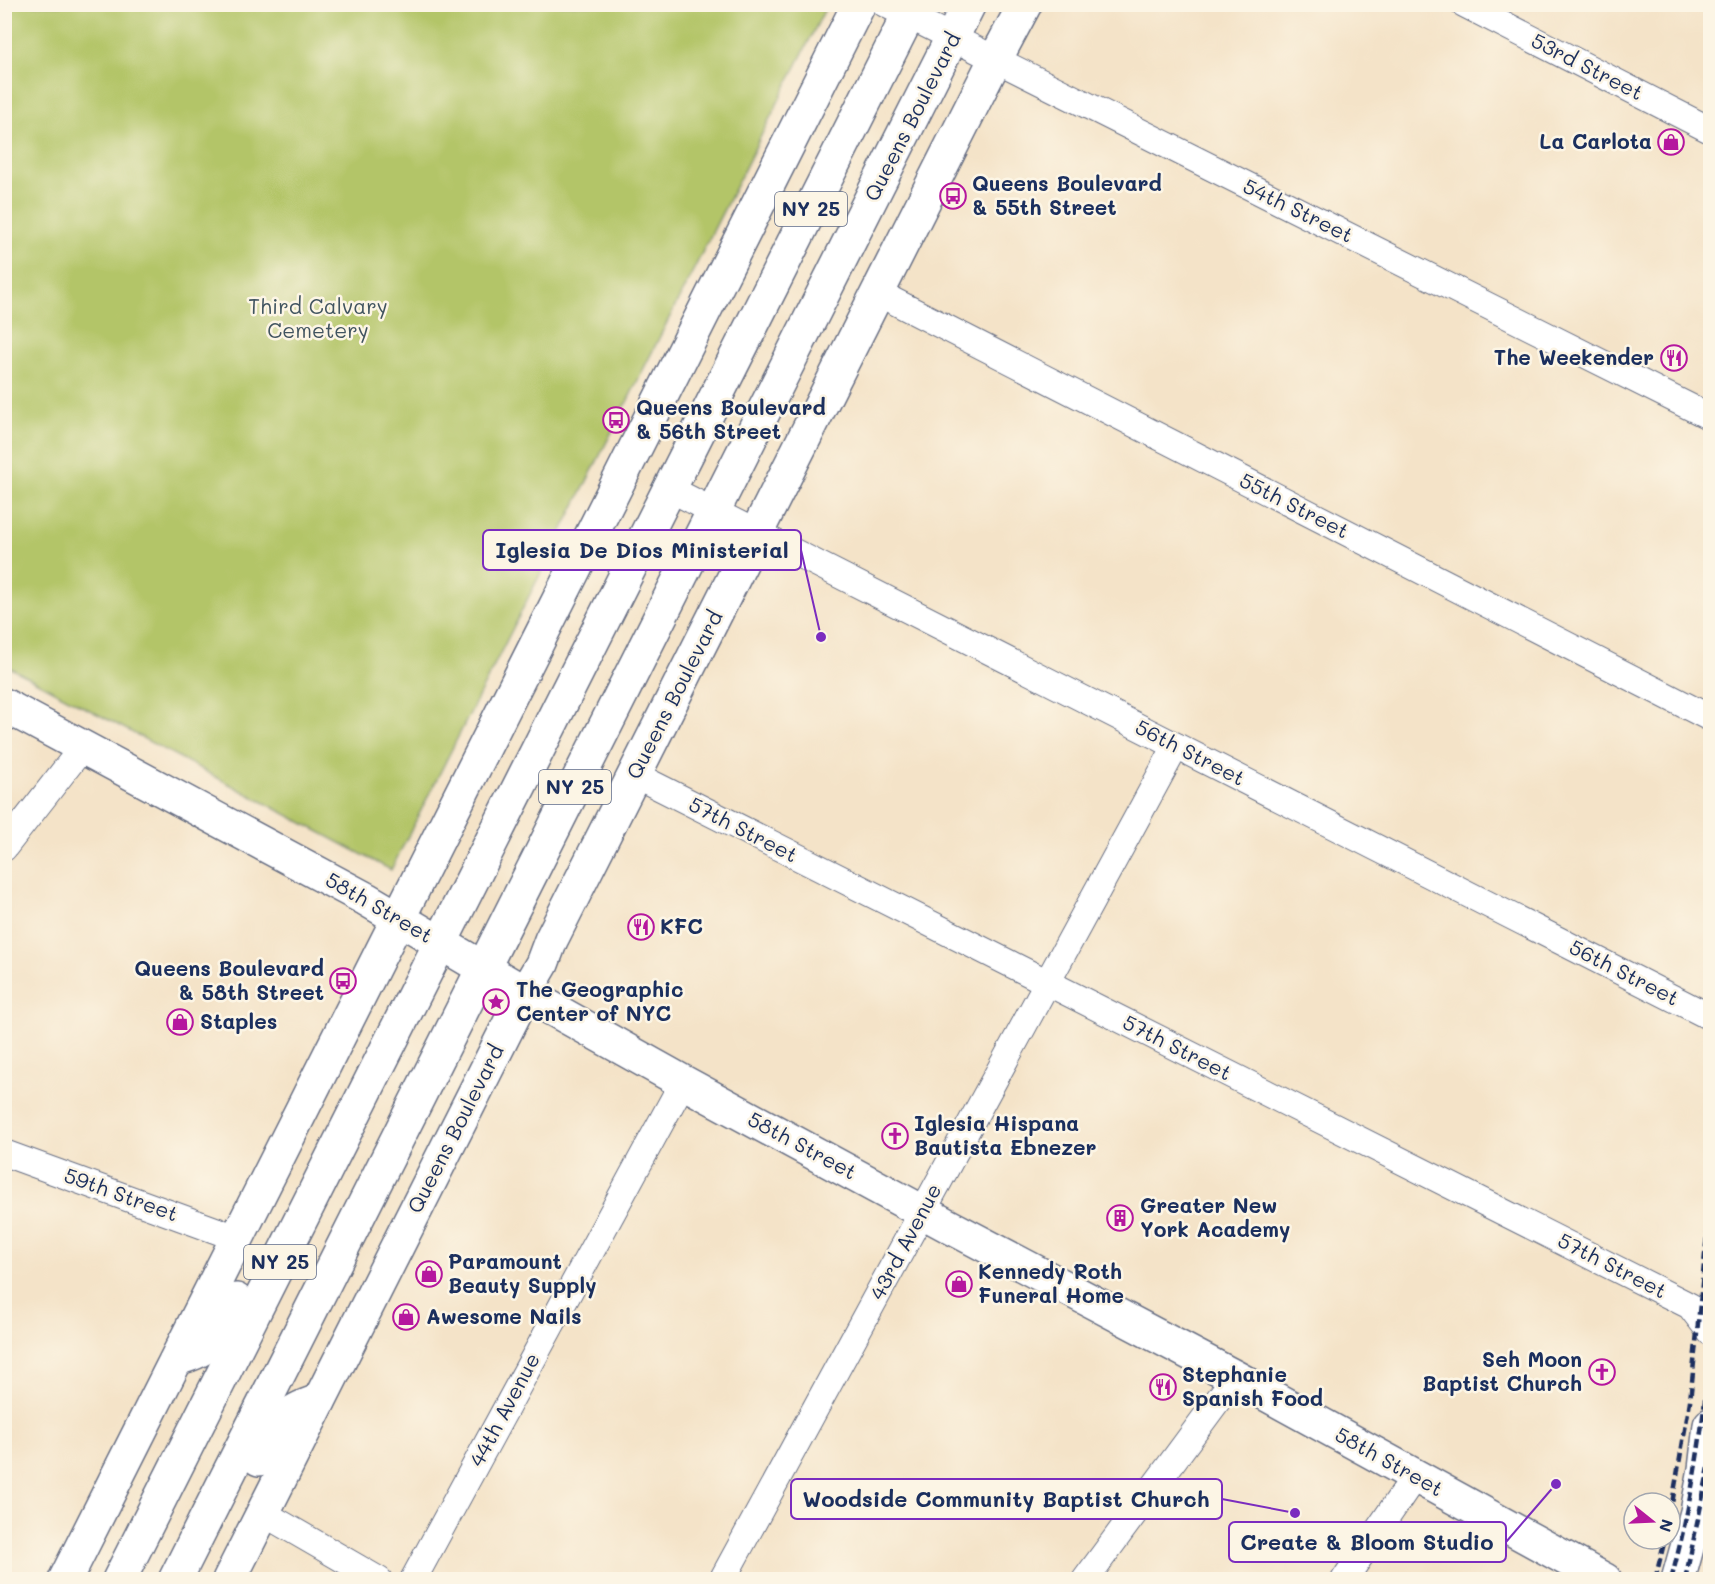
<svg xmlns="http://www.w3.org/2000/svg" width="1715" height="1584" viewBox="0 0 1715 1584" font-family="Mali,sans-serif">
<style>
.green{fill:#b3c568;stroke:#677a63;stroke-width:1.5}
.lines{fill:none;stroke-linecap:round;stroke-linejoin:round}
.street-casing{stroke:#676e83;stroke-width:28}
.secondary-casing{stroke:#676e83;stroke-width:36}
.primary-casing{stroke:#676e83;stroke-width:36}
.street{stroke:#fff;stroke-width:26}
.secondary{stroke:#fff;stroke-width:33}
.primary{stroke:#fff;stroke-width:33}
.rail{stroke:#1b2f5e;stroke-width:4.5;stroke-dasharray:9 4.5;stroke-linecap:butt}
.labels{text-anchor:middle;stroke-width:5;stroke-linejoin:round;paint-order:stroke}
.shield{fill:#fcf5e5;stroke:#5e6a86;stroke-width:1.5}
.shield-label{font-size:20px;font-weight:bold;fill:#1b2f5e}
.street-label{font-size:21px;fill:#1b2f5e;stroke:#fcf5e5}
.poi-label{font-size:21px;font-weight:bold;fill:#1b2f5e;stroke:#fcf5e5;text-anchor:start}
.park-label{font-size:21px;fill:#415460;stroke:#fcf5e5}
.leader{fill:none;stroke:#7b2cbf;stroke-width:2}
.callout-dot{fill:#7b2cbf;stroke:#fcf5e5;stroke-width:2}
.callout{fill:#fcf5e5;stroke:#7b2cbf;stroke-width:2}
.callout-label{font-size:22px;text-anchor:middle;font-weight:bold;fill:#1b2f5e}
</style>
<rect width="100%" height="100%" fill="#fcf5e5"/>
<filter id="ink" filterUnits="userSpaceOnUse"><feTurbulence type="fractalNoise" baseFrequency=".0167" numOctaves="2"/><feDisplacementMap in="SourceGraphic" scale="12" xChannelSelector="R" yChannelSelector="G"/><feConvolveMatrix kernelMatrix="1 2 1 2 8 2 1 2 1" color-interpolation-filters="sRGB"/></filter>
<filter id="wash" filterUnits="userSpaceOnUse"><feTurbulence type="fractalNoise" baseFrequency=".008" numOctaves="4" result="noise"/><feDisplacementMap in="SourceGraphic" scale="24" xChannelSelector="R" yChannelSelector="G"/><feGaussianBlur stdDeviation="1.35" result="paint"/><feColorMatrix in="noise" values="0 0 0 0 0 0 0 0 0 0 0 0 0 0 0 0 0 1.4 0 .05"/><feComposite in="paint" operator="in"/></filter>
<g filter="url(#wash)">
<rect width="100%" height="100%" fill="#f4e3c8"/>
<polygon class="green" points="4,5 827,5 391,870 5,665"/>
</g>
<g filter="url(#ink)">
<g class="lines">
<g class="street-casing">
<g id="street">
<polyline points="885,4 1710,417"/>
<polyline points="1464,4 1710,130"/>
<polyline points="878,293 1710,718"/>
<polyline points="670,489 1710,1017"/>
<polyline points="635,775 1690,1306 1710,1332"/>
<polyline points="4,848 82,748"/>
<polyline points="4,1153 237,1238"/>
<polyline points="263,1513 379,1580"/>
<polyline points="413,1580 683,1082"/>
<polyline points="722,1580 1176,746"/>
<polyline points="1085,1580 1235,1377"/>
<polyline points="1344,1580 1415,1476"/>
</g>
</g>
<g class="secondary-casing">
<g id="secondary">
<polyline points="4,705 366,899 549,1007 683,1082 945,1224 1235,1377 1605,1580"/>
<polyline points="65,1580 859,4"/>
<polyline points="229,1580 525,993 542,964 551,940 995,60 1025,4"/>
<polyline points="1678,1580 1697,1512 1705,1469 1710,1425"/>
</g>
</g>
<g class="primary-casing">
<g id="primary">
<path d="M178,1358C214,1350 220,1331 236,1300"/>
<path d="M259,1459C277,1425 280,1413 319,1401"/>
<polyline points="119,1580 914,4"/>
<polyline points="175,1580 969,4"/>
</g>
</g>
<use href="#street" class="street"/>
<use href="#secondary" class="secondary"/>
<use href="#primary" class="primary"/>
<g class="rail">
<polyline points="1670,1515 1690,1401 1710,1206"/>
<polyline points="1655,1580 1665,1539"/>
<path d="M1671,1580C1691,1506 1703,1430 1710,1353"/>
<polyline points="1685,1580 1710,1463"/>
</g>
</g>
</g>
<defs>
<g id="shop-ring" transform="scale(1.35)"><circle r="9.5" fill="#fcf5e5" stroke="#b5179e" stroke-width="1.5"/><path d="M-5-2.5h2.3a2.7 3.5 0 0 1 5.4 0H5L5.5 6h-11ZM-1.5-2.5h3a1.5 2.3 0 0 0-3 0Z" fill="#b5179e"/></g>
<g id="bus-ring" transform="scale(1.35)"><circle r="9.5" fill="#fcf5e5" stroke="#b5179e" stroke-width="1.5"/><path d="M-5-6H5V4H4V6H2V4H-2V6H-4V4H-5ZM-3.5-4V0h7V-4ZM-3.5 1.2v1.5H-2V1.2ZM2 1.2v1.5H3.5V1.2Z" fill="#b5179e"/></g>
<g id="restaurant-ring" transform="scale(1.35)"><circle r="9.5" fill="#fcf5e5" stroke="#b5179e" stroke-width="1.5"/><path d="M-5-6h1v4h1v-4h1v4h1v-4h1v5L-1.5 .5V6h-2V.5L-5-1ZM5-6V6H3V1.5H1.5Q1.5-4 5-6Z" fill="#b5179e"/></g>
<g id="sight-ring" transform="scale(1.35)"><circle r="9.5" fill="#fcf5e5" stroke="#b5179e" stroke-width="1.5"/><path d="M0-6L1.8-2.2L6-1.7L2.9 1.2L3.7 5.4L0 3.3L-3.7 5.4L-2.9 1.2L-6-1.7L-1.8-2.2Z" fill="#b5179e"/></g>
<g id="church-ring" transform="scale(1.35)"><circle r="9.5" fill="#fcf5e5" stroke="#b5179e" stroke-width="1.5"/><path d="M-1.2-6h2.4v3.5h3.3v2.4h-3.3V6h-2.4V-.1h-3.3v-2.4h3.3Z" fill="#b5179e"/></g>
<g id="building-ring" transform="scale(1.35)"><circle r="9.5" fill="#fcf5e5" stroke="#b5179e" stroke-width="1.5"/><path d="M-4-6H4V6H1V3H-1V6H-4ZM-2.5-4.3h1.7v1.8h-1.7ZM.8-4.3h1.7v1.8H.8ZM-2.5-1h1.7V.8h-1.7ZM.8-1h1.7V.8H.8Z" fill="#b5179e"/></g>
</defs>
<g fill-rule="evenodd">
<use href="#shop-ring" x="1671" y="142"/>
<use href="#bus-ring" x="953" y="196"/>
<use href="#restaurant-ring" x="1674" y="358"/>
<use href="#bus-ring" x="616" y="420"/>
<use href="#restaurant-ring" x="641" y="927"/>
<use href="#bus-ring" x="343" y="981"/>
<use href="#sight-ring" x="496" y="1002"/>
<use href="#shop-ring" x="180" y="1022"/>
<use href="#church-ring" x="895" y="1136"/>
<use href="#building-ring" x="1120" y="1218"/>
<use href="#shop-ring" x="429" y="1274"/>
<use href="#shop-ring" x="959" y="1284"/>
<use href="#shop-ring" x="406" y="1317"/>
<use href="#church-ring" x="1602" y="1372"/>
<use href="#restaurant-ring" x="1163" y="1387"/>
</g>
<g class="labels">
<g class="shield">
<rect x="775" y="192" width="72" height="34" rx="4.5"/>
<rect x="539" y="770" width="72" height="34" rx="4.5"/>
<rect x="244" y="1245" width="72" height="34" rx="4.5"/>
</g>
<g class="shield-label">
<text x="811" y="216">NY 25</text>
<text x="575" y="794">NY 25</text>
<text x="280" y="1269">NY 25</text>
</g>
<g class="street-label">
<text transform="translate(1587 67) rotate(27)" y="7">53rd Street</text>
<text transform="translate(913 117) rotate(-63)" y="7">Queens Boulevard</text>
<text transform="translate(1298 211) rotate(26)" y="7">54th Street</text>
<text transform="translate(1294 506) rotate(27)" y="7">55th Street</text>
<text transform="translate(675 695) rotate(-63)" y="7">Queens Boulevard</text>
<text transform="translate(1190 753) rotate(27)" y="7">56th Street</text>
<text transform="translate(743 830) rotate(27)" y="7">57th Street</text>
<text transform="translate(379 908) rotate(30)" y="7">58th Street</text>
<text transform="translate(1624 973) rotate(27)" y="7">56th Street</text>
<text transform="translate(1177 1048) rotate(27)" y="7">57th Street</text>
<text transform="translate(456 1129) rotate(-63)" y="7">Queens Boulevard</text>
<text transform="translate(802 1146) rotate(28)" y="7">58th Street</text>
<text transform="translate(121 1195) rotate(20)" y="7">59th Street</text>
<text transform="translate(906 1242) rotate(-62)" y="7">43rd Avenue</text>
<text transform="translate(1612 1266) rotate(27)" y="7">57th Street</text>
<text transform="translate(505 1410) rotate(-62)" y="7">44th Avenue</text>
<text transform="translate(1389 1462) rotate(29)" y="7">58th Street</text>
</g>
<g class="poi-label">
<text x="1652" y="149" text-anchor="end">La Carlota</text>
<text x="972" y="191">Queens Boulevard<tspan x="972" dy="24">&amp; 55th Street</tspan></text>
<text x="1654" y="365" text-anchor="end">The Weekender</text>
<text x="636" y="415">Queens Boulevard<tspan x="636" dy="24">&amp; 56th Street</tspan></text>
<text x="660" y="934">KFC</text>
<text x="324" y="976" text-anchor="end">Queens Boulevard<tspan x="324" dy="24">&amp; 58th Street</tspan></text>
<text x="516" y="997">The Geographic<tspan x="516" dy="24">Center of NYC</tspan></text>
<text x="200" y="1029">Staples</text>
<text x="914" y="1131">Iglesia Hispana<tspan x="914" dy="24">Bautista Ebnezer</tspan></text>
<text x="1140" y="1213">Greater New<tspan x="1140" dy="24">York Academy</tspan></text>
<text x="448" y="1269">Paramount<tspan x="448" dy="24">Beauty Supply</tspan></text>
<text x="978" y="1279">Kennedy Roth<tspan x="978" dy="24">Funeral Home</tspan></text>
<text x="426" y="1324">Awesome Nails</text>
<text x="1582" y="1367" text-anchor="end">Seh Moon<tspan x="1582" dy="24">Baptist Church</tspan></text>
<text x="1182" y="1382">Stephanie<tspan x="1182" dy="24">Spanish Food</tspan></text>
</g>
<g class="park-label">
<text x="318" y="314">Third Calvary<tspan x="318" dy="24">Cemetery</tspan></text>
</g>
</g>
<path class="leader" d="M821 637L801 550M1295 1513L1222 1499M1556 1484L1506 1542"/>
<g class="callout-dot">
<circle cx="821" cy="637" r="6"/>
<circle cx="1295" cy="1513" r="6"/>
<circle cx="1556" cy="1484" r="6"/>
</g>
<g class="callout">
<rect x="483" y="530" width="318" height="40" rx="6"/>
<rect x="791" y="1479" width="431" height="40" rx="6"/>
<rect x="1229" y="1522" width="277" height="40" rx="6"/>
</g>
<g class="callout-label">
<text x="642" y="558">Iglesia De Dios Ministerial</text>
<text x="1006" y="1507">Woodside Community Baptist Church</text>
<text x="1367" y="1550">Create &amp; Bloom Studio</text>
</g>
<rect width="1715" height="1584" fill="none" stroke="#fcf5e5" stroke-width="24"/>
<g transform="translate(1652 1521) rotate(108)"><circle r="28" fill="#fcf5e5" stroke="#a2a6af" stroke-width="1.5"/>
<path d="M0-4.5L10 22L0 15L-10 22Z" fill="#b5179e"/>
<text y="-9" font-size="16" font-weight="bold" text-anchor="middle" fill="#1b2f5e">N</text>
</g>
</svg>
